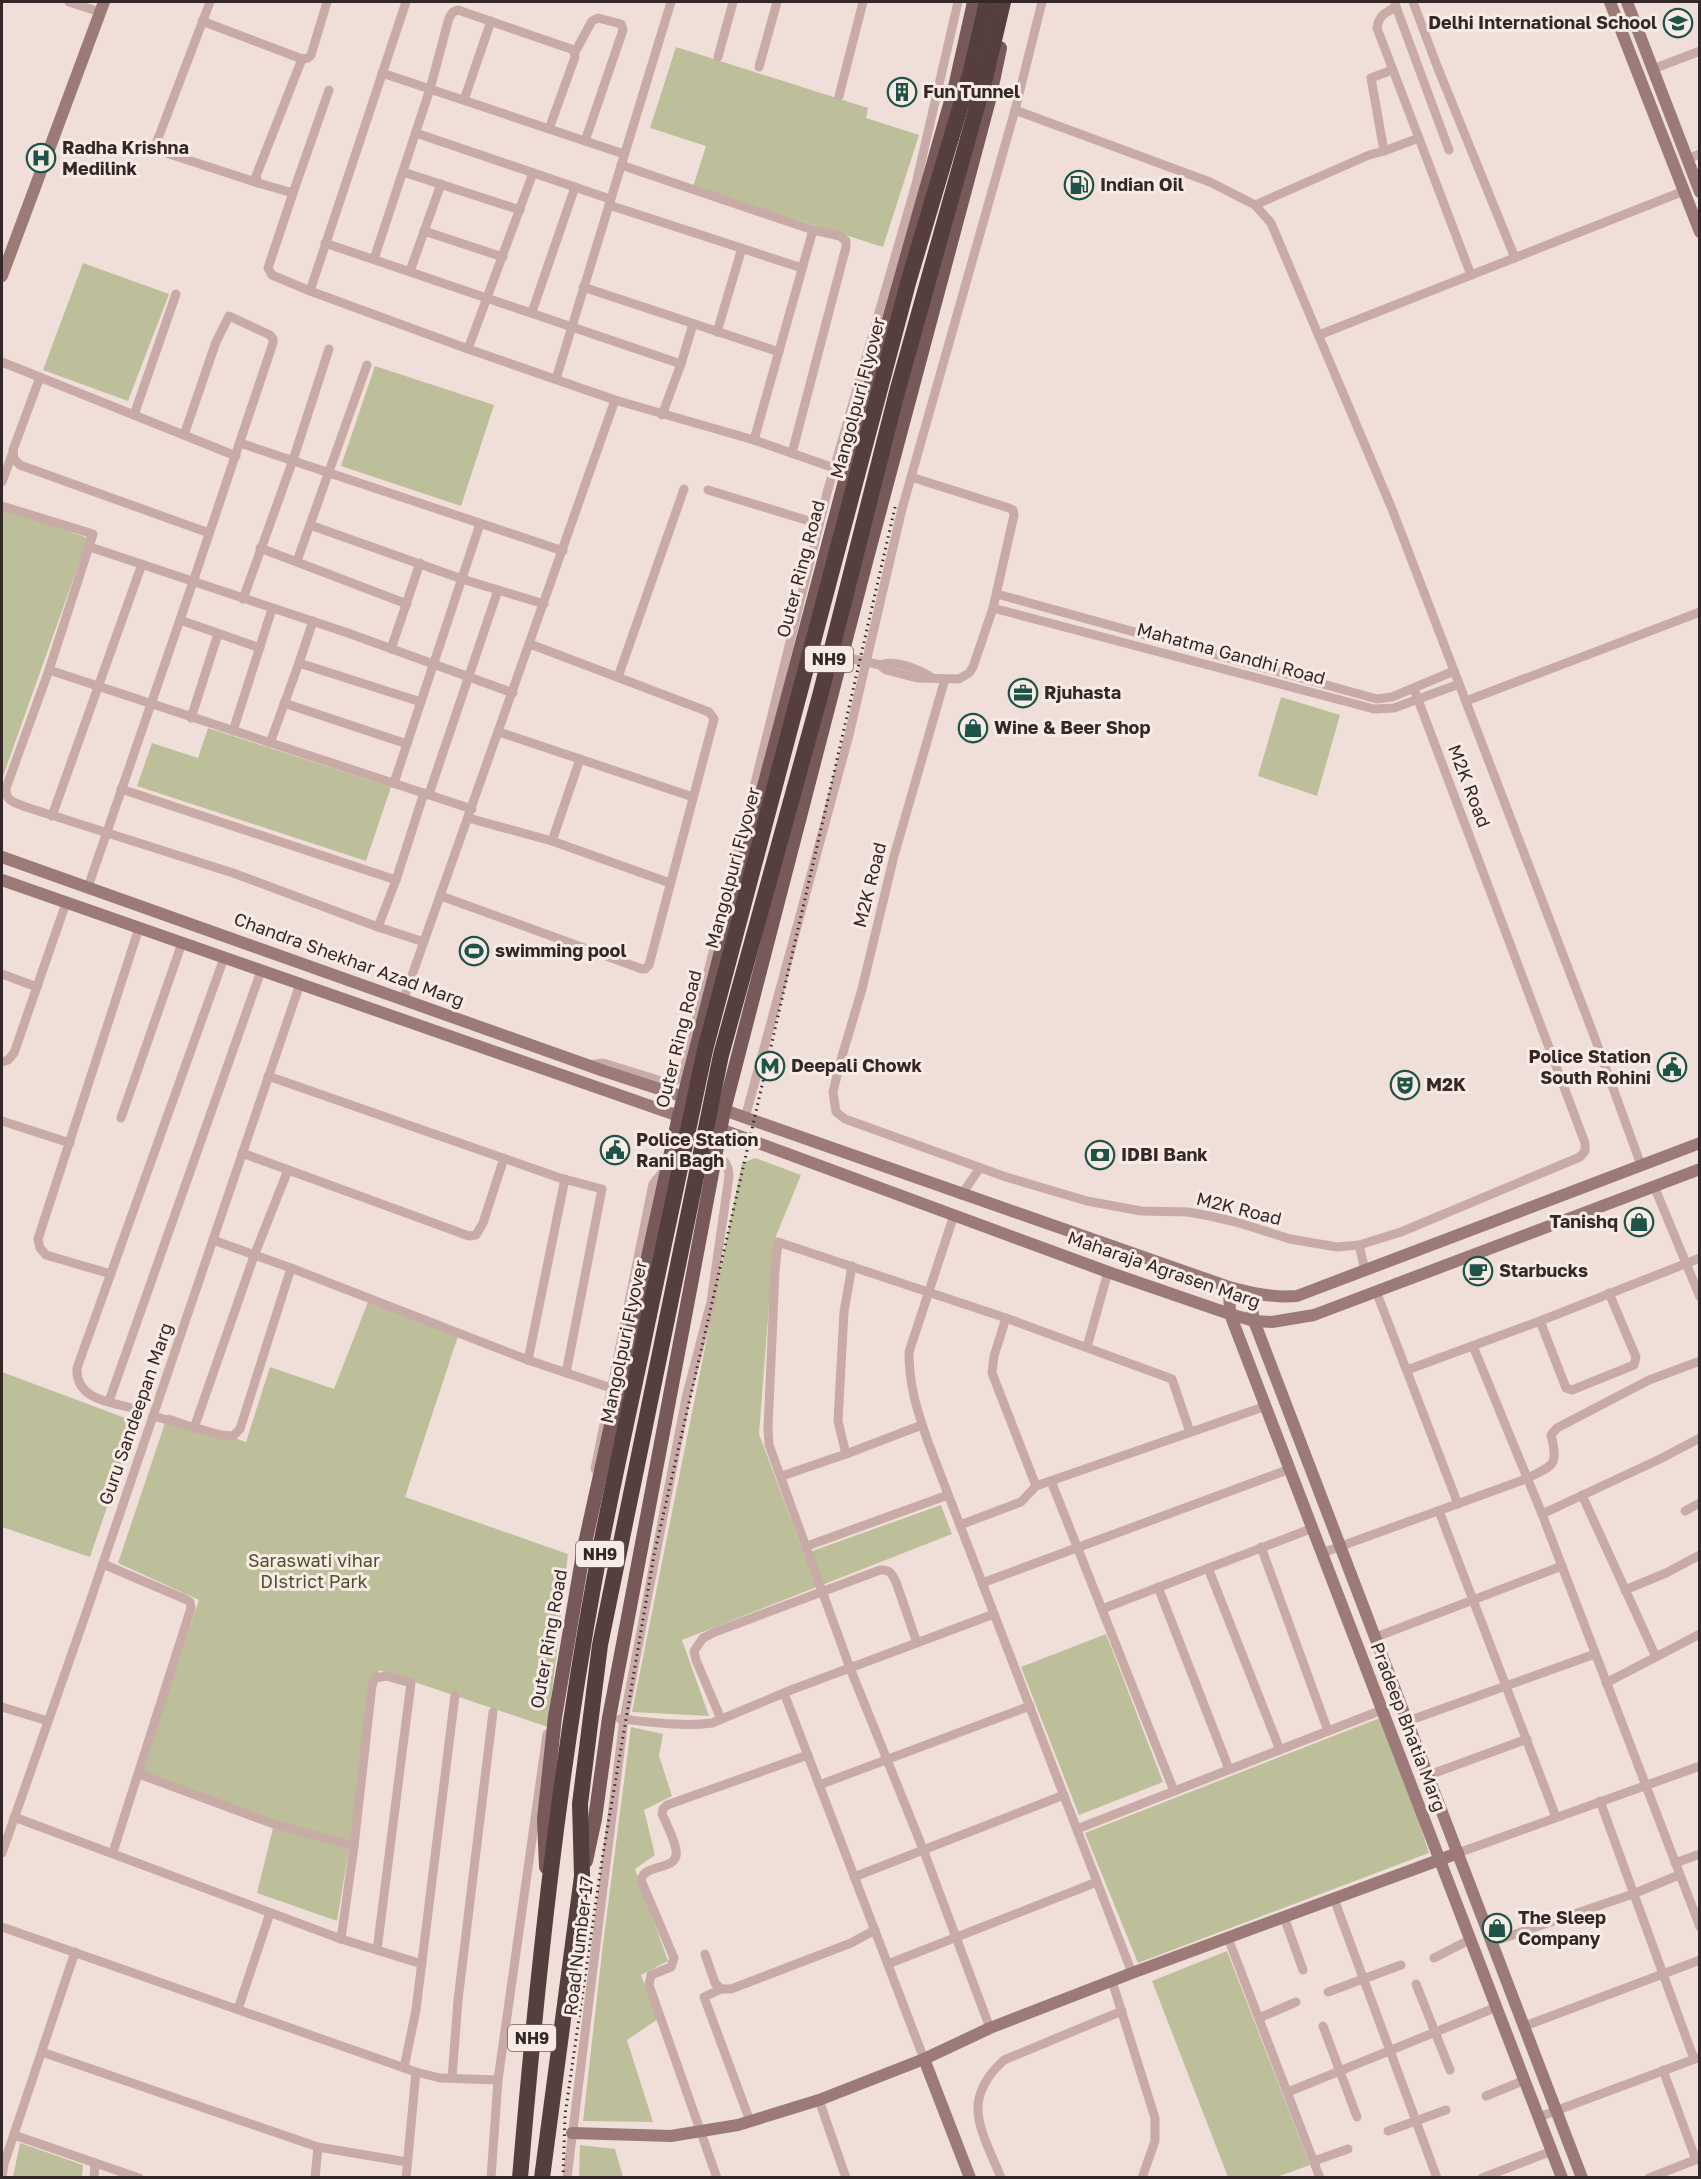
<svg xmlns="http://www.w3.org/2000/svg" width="1701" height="2179" viewBox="0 0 1701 2179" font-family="'Golos Text',sans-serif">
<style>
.green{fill:#bdbf9a}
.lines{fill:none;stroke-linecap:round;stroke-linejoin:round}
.street{stroke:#c8aba6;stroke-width:9}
.secondary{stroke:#9b7a78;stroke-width:12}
.primary{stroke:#765958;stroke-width:14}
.highway{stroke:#553e3e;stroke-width:16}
.rail{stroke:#342727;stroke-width:3;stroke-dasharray:1.5 4.5;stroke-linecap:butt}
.highway-bridge{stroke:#553e3e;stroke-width:16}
.labels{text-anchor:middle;stroke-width:6;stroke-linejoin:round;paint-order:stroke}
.shield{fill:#f8eae5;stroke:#6f6260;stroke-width:1.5}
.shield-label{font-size:16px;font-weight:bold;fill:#342727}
.poi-label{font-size:18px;font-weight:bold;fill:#342727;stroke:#f8eae5;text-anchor:start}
.street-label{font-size:18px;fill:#342727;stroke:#f8eae5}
.park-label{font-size:18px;fill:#4f512b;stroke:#f8eae5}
</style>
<rect width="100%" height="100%" fill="#f0dfd9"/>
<g class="green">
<polygon points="676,47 868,108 866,118 919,135 883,247 693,187 706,146 650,128"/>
<polygon points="83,263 169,294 128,401 43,370"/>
<polygon points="375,366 494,405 461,506 341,466"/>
<polygon points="2,508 88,538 2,779"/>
<polygon points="1281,697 1340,715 1317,796 1258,776"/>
<polygon points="208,728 391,787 366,861 137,786 152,743 198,758"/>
<polygon points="755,1158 801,1175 774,1241 759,1434 804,1554 941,1505 952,1534 682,1640 709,1716 632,1712 742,1163"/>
<polygon points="368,1302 459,1333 405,1497 568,1554 548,1727 379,1670 337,1921 257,1893 274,1824 139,1774 199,1600 118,1563 168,1414 246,1442 270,1367 334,1389"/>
<polygon points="2,1372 136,1422 90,1557 2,1527"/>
<polygon points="1106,1634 1163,1782 1079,1815 1021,1667"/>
<polygon points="1385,1716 1429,1853 1138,1963 1085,1833"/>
<polygon points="631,1727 663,1734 659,1756 672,1796 644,1810 655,1855 635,1869 668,1961 641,1975 658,2019 627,2040 653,2122 583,2121 603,1944"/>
<polygon points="1227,1951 1310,2165 1277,2177 1228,2177 1152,1981"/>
<polygon points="20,2143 83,2165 82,2177 13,2177"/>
<polygon points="580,2145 615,2149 623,2177 579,2177"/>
</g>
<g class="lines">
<g class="street">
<polyline points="69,2 100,12"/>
<polyline points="210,2 154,149 258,183"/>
<polyline points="1413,2 1437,66 1515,258"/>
<polyline points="1395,4 1449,150"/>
<path d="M1396,7C1385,13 1379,15 1377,28L1471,275"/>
<polyline points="202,21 302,59 256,176 258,183 293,193 268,268 272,275 310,291 468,349 615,400 754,440 834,468"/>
<polyline points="575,52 592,21 598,18 621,24 623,30 585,141"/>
<polyline points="718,57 733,2"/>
<polyline points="302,59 308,58 311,55 327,2"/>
<polyline points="759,67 777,2"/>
<polyline points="1653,69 1700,51"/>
<polyline points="382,73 624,154"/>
<polyline points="839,96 863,2"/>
<polyline points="464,100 491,21"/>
<polyline points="1015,110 1210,182 1255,205 1271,223 1392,509 1593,1033 1641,1165"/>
<polyline points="416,133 610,199"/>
<polyline points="1384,151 1419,138"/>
<polyline points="1687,159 1700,154"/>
<polyline points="621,165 813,230 840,236 846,241 846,247 792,453"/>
<polyline points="403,172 520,210"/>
<polyline points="293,193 329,90"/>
<polyline points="609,205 802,268"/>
<polyline points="1255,205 1369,155 1384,151 1371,78 1392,70"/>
<polyline points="424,231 503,257"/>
<polyline points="325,243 681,364"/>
<polyline points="374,259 430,89 449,18 453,12 458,10 574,50 575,57 549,129"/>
<polyline points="410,271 441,184"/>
<polyline points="583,287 779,352"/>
<polyline points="310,291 406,2"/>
<polyline points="532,312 575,187"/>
<polyline points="717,332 742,248"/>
<polyline points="1319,335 1684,191"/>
<polyline points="468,349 533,173"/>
<polyline points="2,362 236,456"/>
<polyline points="40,377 13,450 14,459 20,465 209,533"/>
<polyline points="556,379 671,2"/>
<polyline points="134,415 176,294"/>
<polyline points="662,415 681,364 693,324"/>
<polyline points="754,440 813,230"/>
<polyline points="240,443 563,551"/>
<polyline points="2,482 13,452"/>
<polyline points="708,490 819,524"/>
<path d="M2,506L93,534L49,670L6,788C5,801 15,803 26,807L233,873L378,927L396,880"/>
<polyline points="310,525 462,579 544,604"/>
<polyline points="90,547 348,633 513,693"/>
<polyline points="260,548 407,604"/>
<polyline points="297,561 367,365"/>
<polyline points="997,594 1377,699 1392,697 1454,671"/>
<polyline points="243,599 293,460 329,349"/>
<polyline points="993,608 1374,709 1394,708 1459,684"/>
<polyline points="180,620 260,648"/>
<polyline points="313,621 299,663 421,702"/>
<polyline points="391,649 420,563"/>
<polyline points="841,656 880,665 886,670 917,678 959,679 969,673 973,667 993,608 1014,515 1013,510 1009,508 911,477"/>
<path d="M880,665C895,659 918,669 931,677"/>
<polyline points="49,670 472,809"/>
<polyline points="618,677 684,489"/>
<polyline points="945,679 894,856 862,989 840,1063 833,1092 836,1112 845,1119 1006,1177 1087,1201 1141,1211 1188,1212 1210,1216 1236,1222 1290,1239 1337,1247 1359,1245 1401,1232 1580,1157 1585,1151 1585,1143 1414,689"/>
<polyline points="1466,701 1700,612"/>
<polyline points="284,703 407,744"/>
<polyline points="191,718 218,634"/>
<polyline points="233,731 272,609"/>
<polyline points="499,732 693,797"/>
<polyline points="270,743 299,663"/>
<polyline points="580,759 552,841 670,883"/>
<polyline points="394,783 480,524"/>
<polyline points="121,789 396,880 424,793"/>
<polyline points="429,794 498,590"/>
<polyline points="52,816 142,564"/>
<polyline points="468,818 552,841"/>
<polyline points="88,887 193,582 273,343 273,339 270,335 229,316 216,342 184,435"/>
<polyline points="441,896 642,969 645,969 649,965 714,719 709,712 530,644"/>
<polyline points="378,927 424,942"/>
<polyline points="2,974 37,987"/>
<polyline points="404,998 615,400"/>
<polyline points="2,1062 8,1060 14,1053 66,903"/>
<polyline points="589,1065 603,1063 668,1083 677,1080 683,1073 827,493 916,184 958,2"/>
<polyline points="268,1076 560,1178 602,1189 566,1373"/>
<polyline points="121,1118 182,943"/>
<polyline points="745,1118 849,735 902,509 1015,110 1042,2"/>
<polyline points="2,1121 70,1143"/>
<polyline points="242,1153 469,1236 476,1235 483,1223 504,1158"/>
<polyline points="1654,1186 1700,1297"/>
<polyline points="961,1195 980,1168"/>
<path d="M954,1215L909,1352C909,1386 917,1410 928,1442L1132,1973"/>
<polyline points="213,1240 291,1268 528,1360 611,1388"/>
<polyline points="1359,1245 1365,1270"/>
<polyline points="111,1274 46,1255 40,1248 38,1239 139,928"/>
<polyline points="1376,1291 1458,1504"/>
<polyline points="1006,1318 994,1356 992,1373 1036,1486"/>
<polyline points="1540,1321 1566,1388 1572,1390 1634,1365 1636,1357 1609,1293"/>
<polyline points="1473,1346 1542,1514 1700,1927"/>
<polyline points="1087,1347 1108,1272"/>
<polyline points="528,1360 565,1179"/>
<polyline points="1407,1370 1540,1321 1700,1258"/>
<polyline points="109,1401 261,971"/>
<path d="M135,1409C111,1402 75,1400 77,1368L224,958"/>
<polyline points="153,1416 221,1435 233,1436 240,1429 291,1268"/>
<polyline points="194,1428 254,1256 288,1170"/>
<polyline points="846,1454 838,1421 844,1312 852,1266"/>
<polyline points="595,1469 653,1184 665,1169"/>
<polyline points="782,1476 846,1454 922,1425"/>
<polyline points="1051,1481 1174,1791"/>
<polyline points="1582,1495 1656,1657"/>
<polyline points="1439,1511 1556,1817"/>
<polyline points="1685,1511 1700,1503"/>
<polyline points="1542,1514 1660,1459 1700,1438"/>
<polyline points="960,1525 1021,1502 1036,1486 1266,1406"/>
<polyline points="807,1546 948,1495"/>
<polyline points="1261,1547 1328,1731"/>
<path d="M1322,1553L1526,1479C1553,1465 1559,1467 1551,1435L1557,1428L1649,1380L1700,1361"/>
<polyline points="103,1564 185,1599 190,1602 191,1608 113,1852"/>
<polyline points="1208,1568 1280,1750"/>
<polyline points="982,1583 1290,1469"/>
<polyline points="1158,1587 1229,1769"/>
<polyline points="1625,1590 1666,1573 1700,1555"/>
<polyline points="1102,1609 1313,1528"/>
<polyline points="1376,1637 1562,1566"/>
<polyline points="1606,1683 1700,1634"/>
<polyline points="784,1693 924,2059"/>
<polyline points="2,1707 48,1721"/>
<path d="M620,1719C650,1722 682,1727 712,1723L791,1690L994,1614"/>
<path d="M721,1719L696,1660L694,1651L703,1638L715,1632L880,1570C890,1569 892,1574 896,1582L917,1643"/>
<polyline points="1408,1721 1595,1654"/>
<polyline points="139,1774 274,1824 354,1846"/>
<polyline points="1429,1775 1527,1739"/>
<polyline points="819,1785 1030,1706"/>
<polyline points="1600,1801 1694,2059"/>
<polyline points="14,1817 341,1939 422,1964"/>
<polyline points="1077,1829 1382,1710"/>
<polyline points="2,1853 84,1619 300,984"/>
<polyline points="1458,1853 1700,1766"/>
<polyline points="1675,1863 1700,1854"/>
<polyline points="854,1877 1064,1795"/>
<polyline points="1334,1899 1437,2178"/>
<polyline points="1284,1917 1303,1970"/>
<polyline points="2,1927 416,2072 440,2078 498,2080"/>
<polyline points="1228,1938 1320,2178"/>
<polyline points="341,1939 354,1846 372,1685 375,1678 386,1676 411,1683 377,1950"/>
<polyline points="1492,1942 1633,1894 1679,1875"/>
<polyline points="705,1954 715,1983 721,1989 731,1989 851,1943 875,1930"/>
<polyline points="1434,1958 1471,1939"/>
<polyline points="888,1964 1097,1882"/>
<polyline points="1112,1981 1155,2118 1155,2141 1142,2178"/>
<polyline points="1416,1984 1450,2070"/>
<polyline points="721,1989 704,1997 750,2121"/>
<polyline points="1328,1992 1401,1965"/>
<polyline points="238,2009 270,1913"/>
<polyline points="1259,2018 1296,2002"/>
<polyline points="1323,2026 1357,2117"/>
<polyline points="1525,2026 1700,1960"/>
<polyline points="990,2028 923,1849 850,1668 769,1445 768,1428 775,1271 778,1242 1006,1318 1172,1379 1190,1432"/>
<polyline points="42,2052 318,2147 407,2162"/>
<polyline points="404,2068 416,2010 455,1695"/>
<polyline points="1663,2070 1696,2160"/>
<polyline points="452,2078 458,2000 493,1712"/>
<polyline points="1288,2092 1497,2007"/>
<polyline points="1486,2096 1525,2080"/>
<polyline points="819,2100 846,2178"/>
<polyline points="1539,2117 1700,2057"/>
<polyline points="1388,2131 1446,2110"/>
<polyline points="14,2135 139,2178"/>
<polyline points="1314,2161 1348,2149"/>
<polyline points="2,2178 4,2164 75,1952"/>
<polyline points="94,2178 95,2163"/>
<polyline points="315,2178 318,2147"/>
<polyline points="406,2178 416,2072"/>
<polyline points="491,2178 498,2080 547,1734"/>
<polyline points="567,2178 624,1719 686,1398 711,1302 729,1176 728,1168 725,1162 714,1160"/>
<path d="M717,2178L649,1985L651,1975L671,1967L674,1958L641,1880C645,1862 680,1872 676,1850C674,1838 667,1825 662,1814L663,1809L667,1805L808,1755"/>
<path d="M1001,2178C982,2130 959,2101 1004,2060L1122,2011"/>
<polyline points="1482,2178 1552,2151"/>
<polyline points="1649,2178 1700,2158"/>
</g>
<g class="secondary">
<polyline points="1610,2 1700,232"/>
<polyline points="1627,2 1700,192"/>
<polyline points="2,276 104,2"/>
<polyline points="2,857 604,1071 684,1097"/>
<polyline points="2,880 679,1116"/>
<path d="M724,1110L1229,1287C1252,1293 1273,1298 1297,1296L1700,1143"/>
<polyline points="720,1129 1108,1272 1230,1314 1254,1321 1272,1322 1314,1315 1700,1169"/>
<polyline points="1229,1287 1230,1314 1562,2178"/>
<polyline points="1250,1293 1254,1321 1582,2178"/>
<polyline points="924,2059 970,2178"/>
<polyline points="572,2133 671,2136 738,2125 819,2100 924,2059 990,2028 1132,1973 1458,1853"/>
</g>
<g class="primary">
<polyline points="586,1861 595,1819 609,1718 724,1110 867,558 989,100 1000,48"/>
<polyline points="546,1867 544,1819 555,1717 584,1548 679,1116 740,877 871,383 955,87 974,2"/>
</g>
<g class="highway">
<path d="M520,2178C537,1978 558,1779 594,1582C610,1493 631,1404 649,1315"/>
<polyline points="542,2178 582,1876 580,1804 600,1645 667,1319"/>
</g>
<polyline class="rail" points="563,2178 565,2115 602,1860 654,1555 896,503"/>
<g class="highway-bridge">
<polyline points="649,1315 705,1050 908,283 971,71 987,2"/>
<polyline points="667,1319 721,1055 820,696 897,392 986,74 1003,2"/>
</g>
</g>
<defs>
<g id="school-ring" transform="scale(1.5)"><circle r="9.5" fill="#f8eae5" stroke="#1e5447" stroke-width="1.5"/><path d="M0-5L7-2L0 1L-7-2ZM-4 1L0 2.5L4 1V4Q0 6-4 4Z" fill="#1e5447"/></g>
<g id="building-ring" transform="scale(1.5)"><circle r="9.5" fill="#f8eae5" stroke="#1e5447" stroke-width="1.5"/><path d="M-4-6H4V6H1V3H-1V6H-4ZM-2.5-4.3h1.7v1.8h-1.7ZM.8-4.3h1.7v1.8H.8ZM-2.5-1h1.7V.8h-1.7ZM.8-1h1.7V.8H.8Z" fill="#1e5447"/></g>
<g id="hospital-ring" transform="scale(1.5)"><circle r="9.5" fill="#f8eae5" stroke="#1e5447" stroke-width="1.5"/><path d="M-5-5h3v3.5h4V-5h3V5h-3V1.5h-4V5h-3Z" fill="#1e5447"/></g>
<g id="fuel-ring" transform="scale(1.5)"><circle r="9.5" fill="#f8eae5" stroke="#1e5447" stroke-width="1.5"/><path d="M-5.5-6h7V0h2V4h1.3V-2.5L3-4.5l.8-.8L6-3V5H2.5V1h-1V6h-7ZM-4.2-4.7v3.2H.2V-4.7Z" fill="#1e5447"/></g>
<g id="office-ring" transform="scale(1.5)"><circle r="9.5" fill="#f8eae5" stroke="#1e5447" stroke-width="1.5"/><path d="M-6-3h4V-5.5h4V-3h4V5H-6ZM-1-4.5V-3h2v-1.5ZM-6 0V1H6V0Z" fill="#1e5447"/></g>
<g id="shop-ring" transform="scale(1.5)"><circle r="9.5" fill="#f8eae5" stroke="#1e5447" stroke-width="1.5"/><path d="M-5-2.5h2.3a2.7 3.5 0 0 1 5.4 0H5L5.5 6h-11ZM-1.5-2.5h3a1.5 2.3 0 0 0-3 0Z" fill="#1e5447"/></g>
<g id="stadium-ring" transform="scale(1.5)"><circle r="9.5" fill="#f8eae5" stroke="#1e5447" stroke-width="1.5"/><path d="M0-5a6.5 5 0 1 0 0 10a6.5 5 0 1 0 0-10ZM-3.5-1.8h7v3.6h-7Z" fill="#1e5447"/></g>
<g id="metro-ring" transform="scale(1.5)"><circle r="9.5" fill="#f8eae5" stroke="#1e5447" stroke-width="1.5"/><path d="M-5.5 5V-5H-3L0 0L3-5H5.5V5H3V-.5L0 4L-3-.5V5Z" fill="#1e5447"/></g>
<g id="civic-ring" transform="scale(1.5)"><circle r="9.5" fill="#f8eae5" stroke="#1e5447" stroke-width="1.5"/><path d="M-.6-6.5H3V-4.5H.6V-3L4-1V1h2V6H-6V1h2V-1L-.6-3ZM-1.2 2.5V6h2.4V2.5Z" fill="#1e5447"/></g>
<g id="theatre-ring" transform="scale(1.5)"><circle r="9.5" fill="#f8eae5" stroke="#1e5447" stroke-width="1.5"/><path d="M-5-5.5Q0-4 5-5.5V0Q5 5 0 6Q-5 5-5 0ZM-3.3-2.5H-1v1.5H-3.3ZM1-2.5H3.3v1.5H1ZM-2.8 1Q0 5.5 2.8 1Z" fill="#1e5447"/></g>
<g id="bank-ring" transform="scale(1.5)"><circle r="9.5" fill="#f8eae5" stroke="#1e5447" stroke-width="1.5"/><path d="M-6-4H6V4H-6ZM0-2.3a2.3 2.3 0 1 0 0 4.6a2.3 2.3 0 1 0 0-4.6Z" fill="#1e5447"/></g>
<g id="cafe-ring" transform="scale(1.5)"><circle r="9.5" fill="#f8eae5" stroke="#1e5447" stroke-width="1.5"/><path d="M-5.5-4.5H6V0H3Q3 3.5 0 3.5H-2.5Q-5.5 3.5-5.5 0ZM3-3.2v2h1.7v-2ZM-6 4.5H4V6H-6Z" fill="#1e5447"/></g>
</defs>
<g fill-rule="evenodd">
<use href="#school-ring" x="1678" y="23"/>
<use href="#building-ring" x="902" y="92"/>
<use href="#hospital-ring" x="41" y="158"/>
<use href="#fuel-ring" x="1079" y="185"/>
<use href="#office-ring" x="1023" y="693"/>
<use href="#shop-ring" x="973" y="728"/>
<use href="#stadium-ring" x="474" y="951"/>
<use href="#metro-ring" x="770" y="1066"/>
<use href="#civic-ring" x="1672" y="1067"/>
<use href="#theatre-ring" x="1405" y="1085"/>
<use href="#civic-ring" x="615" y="1150"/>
<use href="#bank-ring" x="1100" y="1155"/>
<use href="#shop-ring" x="1639" y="1222"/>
<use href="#cafe-ring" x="1478" y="1271"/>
<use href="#shop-ring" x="1497" y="1928"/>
</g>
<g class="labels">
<g class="shield">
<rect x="805" y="646" width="48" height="26" rx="4.5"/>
<rect x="576" y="1541" width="48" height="26" rx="4.5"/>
<rect x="508" y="2025" width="48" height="26" rx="4.5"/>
</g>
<g class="shield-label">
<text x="829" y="665">NH9</text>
<text x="600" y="1560">NH9</text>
<text x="532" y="2044">NH9</text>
</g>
<g class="poi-label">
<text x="1657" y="29" text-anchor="end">Delhi International School</text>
<text x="923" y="98">Fun Tunnel</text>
<text x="62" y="154">Radha Krishna<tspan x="62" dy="21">Medilink</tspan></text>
<text x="1100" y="191">Indian Oil</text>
<text x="1044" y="699">Rjuhasta</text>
<text x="994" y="734">Wine &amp; Beer Shop</text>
<text x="495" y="957">swimming pool</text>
<text x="1651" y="1063" text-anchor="end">Police Station<tspan x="1651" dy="21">South Rohini</tspan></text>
<text x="791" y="1072">Deepali Chowk</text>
<text x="1426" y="1091">M2K</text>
<text x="636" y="1146">Police Station<tspan x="636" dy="21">Rani Bagh</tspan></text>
<text x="1121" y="1161">IDBI Bank</text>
<text x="1618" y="1228" text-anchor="end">Tanishq</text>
<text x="1499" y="1277">Starbucks</text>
<text x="1518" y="1924">The Sleep<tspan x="1518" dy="21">Company</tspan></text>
</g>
<g class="street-label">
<text transform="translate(858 398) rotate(-75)" y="6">Mangolpuri Flyover</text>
<text transform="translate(801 569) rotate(-75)" y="6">Outer Ring Road</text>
<text transform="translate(1231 654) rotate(15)" y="6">Mahatma Gandhi Road</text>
<text transform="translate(1469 786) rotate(69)" y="6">M2K Road</text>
<text transform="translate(733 868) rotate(-75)" y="6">Mangolpuri Flyover</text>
<text transform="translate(870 885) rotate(-76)" y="6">M2K Road</text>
<text transform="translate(349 960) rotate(20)" y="6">Chandra Shekhar Azad Marg</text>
<text transform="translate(679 1039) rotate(-76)" y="6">Outer Ring Road</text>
<text transform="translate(1239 1209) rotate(14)" y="6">M2K Road</text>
<text transform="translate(1164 1270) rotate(19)" y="6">Maharaja Agrasen Marg</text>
<text transform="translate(624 1342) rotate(-78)" y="6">Mangolpuri Flyover</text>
<text transform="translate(136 1414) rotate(-71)" y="6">Guru Sandeepan Marg</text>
<text transform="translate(549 1639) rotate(-80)" y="6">Outer Ring Road</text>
<text transform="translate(1408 1727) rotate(69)" y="6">Pradeep Bhatia Marg</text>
<text transform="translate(579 1946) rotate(-83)" y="6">Road Number 17</text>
</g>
<g class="park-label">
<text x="314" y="1567">Saraswati vihar<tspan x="314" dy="21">DIstrict Park</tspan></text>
</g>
</g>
<rect width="1701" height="2179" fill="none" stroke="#342727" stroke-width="6"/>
</svg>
